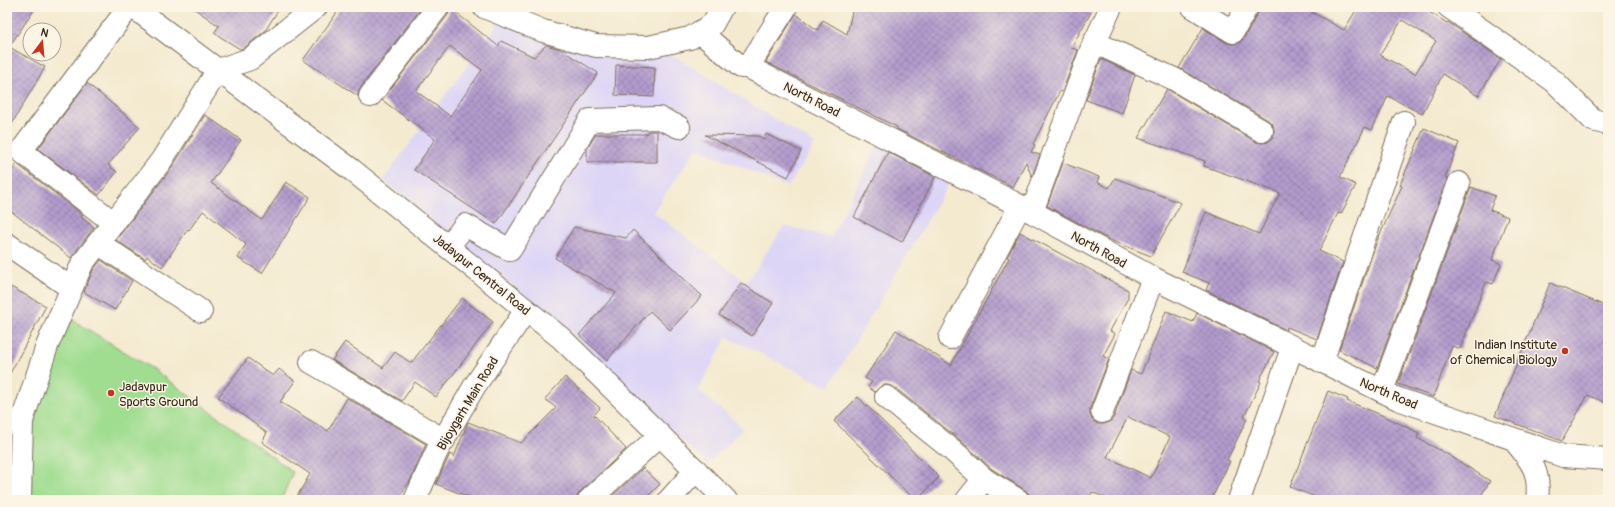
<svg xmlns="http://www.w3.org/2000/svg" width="1615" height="507" viewBox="0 0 1615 507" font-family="Pangolin,sans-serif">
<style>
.built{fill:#ddd5f6}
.pitch{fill:#a0dd91;stroke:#6e8458}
.building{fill:url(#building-cross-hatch);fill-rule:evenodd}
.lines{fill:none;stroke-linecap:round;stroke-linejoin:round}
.minor-casing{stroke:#7c6d5c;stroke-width:24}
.minor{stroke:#fff;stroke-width:22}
.poi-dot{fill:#c8321e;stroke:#fcf5e5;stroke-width:1.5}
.labels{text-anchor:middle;stroke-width:3;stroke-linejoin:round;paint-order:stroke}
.street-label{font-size:13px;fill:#3b2a1e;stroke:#fcf5e5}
.poi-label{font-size:13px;fill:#3b2a1e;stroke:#fcf5e5;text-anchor:end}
</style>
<defs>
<pattern id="building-cross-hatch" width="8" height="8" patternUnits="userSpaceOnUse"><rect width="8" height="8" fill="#b39cce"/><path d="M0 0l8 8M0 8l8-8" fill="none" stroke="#937fa7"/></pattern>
</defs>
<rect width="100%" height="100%" fill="#fcf5e5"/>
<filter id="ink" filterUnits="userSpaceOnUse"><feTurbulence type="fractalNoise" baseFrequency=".025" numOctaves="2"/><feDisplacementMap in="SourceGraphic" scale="8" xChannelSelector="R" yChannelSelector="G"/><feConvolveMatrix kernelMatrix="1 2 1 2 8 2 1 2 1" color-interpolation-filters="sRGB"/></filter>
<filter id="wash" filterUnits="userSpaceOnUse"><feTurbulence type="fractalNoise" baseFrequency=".012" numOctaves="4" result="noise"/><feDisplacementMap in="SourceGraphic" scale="16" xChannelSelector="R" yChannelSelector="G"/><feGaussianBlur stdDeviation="0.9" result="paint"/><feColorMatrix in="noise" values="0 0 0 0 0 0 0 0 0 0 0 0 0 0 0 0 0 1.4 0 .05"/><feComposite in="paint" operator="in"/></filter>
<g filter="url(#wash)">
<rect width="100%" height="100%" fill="#f4ead0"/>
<polygon class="built" points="499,22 669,53 815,144 788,187 697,148 653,212 747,282 784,226 831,237 878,145 953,177 829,387 727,337 698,390 743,428 707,465 577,338 383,180"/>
<polygon class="pitch" points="68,317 154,370 293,472 281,500 31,500 29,416"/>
<g id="blocks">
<g class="building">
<polygon points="13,7 36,7 9,47 45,67 7,132 7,16"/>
<polygon points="192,7 280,7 265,31 244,48 240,49 214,33 219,26"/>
<polygon points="341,7 422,7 360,88 358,96 303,60"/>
<polygon points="853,7 1094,7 1071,48 1078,50 1062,92 1060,91 1033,144 1035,145 1031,152 1040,155 1032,177 1026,162 1013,187 897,129 897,127 766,62 796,14 817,30 823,20 847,34"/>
<path d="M1259,7H1303L1344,30L1358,7H1421L1447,23L1448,22L1501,59L1478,96L1443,74L1422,114L1388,96L1372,130L1365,127L1340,177L1356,185L1341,214L1338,213L1319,251L1343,262L1317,339L1287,327L1286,330L1206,290L1209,283L1182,272L1206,212L1259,234L1280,193L1204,166L1205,161L1138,138L1167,89L1256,142L1262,143L1268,142L1273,138L1274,131L1273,125L1268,120L1179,68L1203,28L1227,43L1232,44L1239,43L1244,38L1258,13ZM1402,20L1436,41L1415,74L1380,55Z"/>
<path d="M450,8L498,46L501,41L534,57L546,45L560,49L598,73L496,224L414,170L435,139L382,100L448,15ZM450,46L482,70L450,116L416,91Z"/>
<polygon points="1101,59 1135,75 1122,113 1086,100"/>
<polygon points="616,65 655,67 654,97 615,95"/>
<polygon points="87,83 140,127 108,165 117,172 99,195 38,149"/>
<polygon points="205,115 241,140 211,183 262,220 286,182 310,197 262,273 238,258 246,244 203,211 189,230 188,229 162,267 147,256 145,259 116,240 171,169"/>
<polygon points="1424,128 1459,143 1445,177 1448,178 1377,368 1339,350 1377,241 1402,186 1400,185"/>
<polygon points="648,131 657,131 657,162 587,162 587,149 596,134 646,134"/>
<polygon points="766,134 801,151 788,177 705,135 758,136 764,139"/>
<polygon points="888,152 935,177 902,242 854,217"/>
<polygon points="1063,163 1099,177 1097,182 1109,188 1115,178 1181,203 1151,256 1110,240 1047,206"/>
<polygon points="17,164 83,215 81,217 94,227 71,258 7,208 7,176"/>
<polygon points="1471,187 1495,196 1490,210 1508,217 1492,260 1501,264 1493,284 1486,282 1460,349 1452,346 1433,397 1398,384"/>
<polygon points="574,227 626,238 633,230 702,296 670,330 650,311 607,360 579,335 616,293 555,258"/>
<path d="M1020,232L1128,290V298L1110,331L1115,334L1103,356L1109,359L1090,408V414L1092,420L1097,424H1104L1110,422L1114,417L1131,370L1141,374L1166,311L1193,322L1197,313L1274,352L1259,381L1261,382L1244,417L1247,419L1227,460L1230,461L1211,500H1110L1092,492L1088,500H1030L1029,494L1025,490L992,469L959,439L894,387L888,385H882L875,392L868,387L872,382L865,378L896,330L951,365L1009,258L1007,257ZM1128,417L1170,437L1151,478L1107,457Z"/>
<polygon points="101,260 132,281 115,310 84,292 93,270"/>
<polygon points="741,283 773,303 752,336 719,315"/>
<polygon points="1550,283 1608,307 1608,404 1588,395 1562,441 1495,416"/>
<polygon points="7,285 46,306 7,379"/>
<polygon points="462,298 493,322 436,397 415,382 402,401 332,360 345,342 383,368 395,352 411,363"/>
<polygon points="248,358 273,376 279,369 295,381 280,402 328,431 347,398 426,444 410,481 397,500 295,500 310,474 262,442 267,433 218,397"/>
<polygon points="565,377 600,408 594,415 626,449 581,491 577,496 577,500 477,500 436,484 450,454 454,457 468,422 521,443 556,408 545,399"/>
<polygon points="1328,391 1348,399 1347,401 1384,416 1419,433 1417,438 1447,454 1490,481 1478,500 1323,500 1290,487"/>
<polygon points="858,397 939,477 917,500 915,500 834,421"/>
<polygon points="643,468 660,484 644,500 608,500"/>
</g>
</g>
</g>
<g filter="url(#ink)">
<use href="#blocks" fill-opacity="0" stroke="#7c6d5c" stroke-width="1"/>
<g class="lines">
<g class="minor-casing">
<g id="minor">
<polyline points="133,7 352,170 561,338 726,500"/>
<polyline points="484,7 543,31 596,46 648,47 690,38 700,32 712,25 722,7"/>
<polyline points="1193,7 1233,32 1247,7"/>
<polyline points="1449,7 1554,81 1593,120 1608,124"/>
<polyline points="700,32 741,67 748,67 1032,212 1153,278 1398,399 1563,456 1608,459"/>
<polyline points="1094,42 1174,79 1262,131"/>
<polyline points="748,67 786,7"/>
<polyline points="218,70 250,59 316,7"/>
<polyline points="370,96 438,7"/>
<polyline points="1032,212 1091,50 1111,7"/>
<polyline points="114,223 21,151 129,7"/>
<polyline points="98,243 201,311"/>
<polyline points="7,244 71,288"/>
<polyline points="448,247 465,225 510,250 590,120 659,118 679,127"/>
<polyline points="950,338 1020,206"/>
<polyline points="311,362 444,440"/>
<polyline points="1322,362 1404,122"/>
<polyline points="1382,391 1459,183"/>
<polyline points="886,397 951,449 984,479"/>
<polyline points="1102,412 1153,278"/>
<path d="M1513,439C1530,460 1541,470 1537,500"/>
<polyline points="20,500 22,421 47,346 82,264 161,161 218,70"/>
<polyline points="415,500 437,451 474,387 526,310"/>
<polyline points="589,500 660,435"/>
<polyline points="669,500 696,470"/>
<polyline points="967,500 984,479 1018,500"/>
<polyline points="1239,500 1292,348"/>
</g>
</g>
<use href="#minor" class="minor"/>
</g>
</g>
<g class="poi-dot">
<circle cx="1565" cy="351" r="4"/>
<circle cx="111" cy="393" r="4"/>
</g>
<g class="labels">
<g class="street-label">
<text transform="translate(812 99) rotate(27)" y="5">North Road</text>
<text transform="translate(1099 249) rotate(29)" y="5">North Road</text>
<text transform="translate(482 274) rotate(39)" y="5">Jadavpur Central Road</text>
<text transform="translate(1389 393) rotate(23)" y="5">North Road</text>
<text transform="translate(467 403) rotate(-59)" y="5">Bijoygarh Main Road</text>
</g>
<g class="poi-label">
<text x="1557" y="349">Indian Institute<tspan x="1557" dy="15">of Chemical Biology</tspan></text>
<text x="119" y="391" text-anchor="start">Jadavpur<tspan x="119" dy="15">Sports Ground</tspan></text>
</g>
</g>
<rect width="1615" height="507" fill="none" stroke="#fcf5e5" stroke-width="24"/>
<g transform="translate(42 42) rotate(16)"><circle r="19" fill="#fcf5e5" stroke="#afa495"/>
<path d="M0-3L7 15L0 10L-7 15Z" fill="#c8321e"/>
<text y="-6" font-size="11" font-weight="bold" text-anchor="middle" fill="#3b2a1e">N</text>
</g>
</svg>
